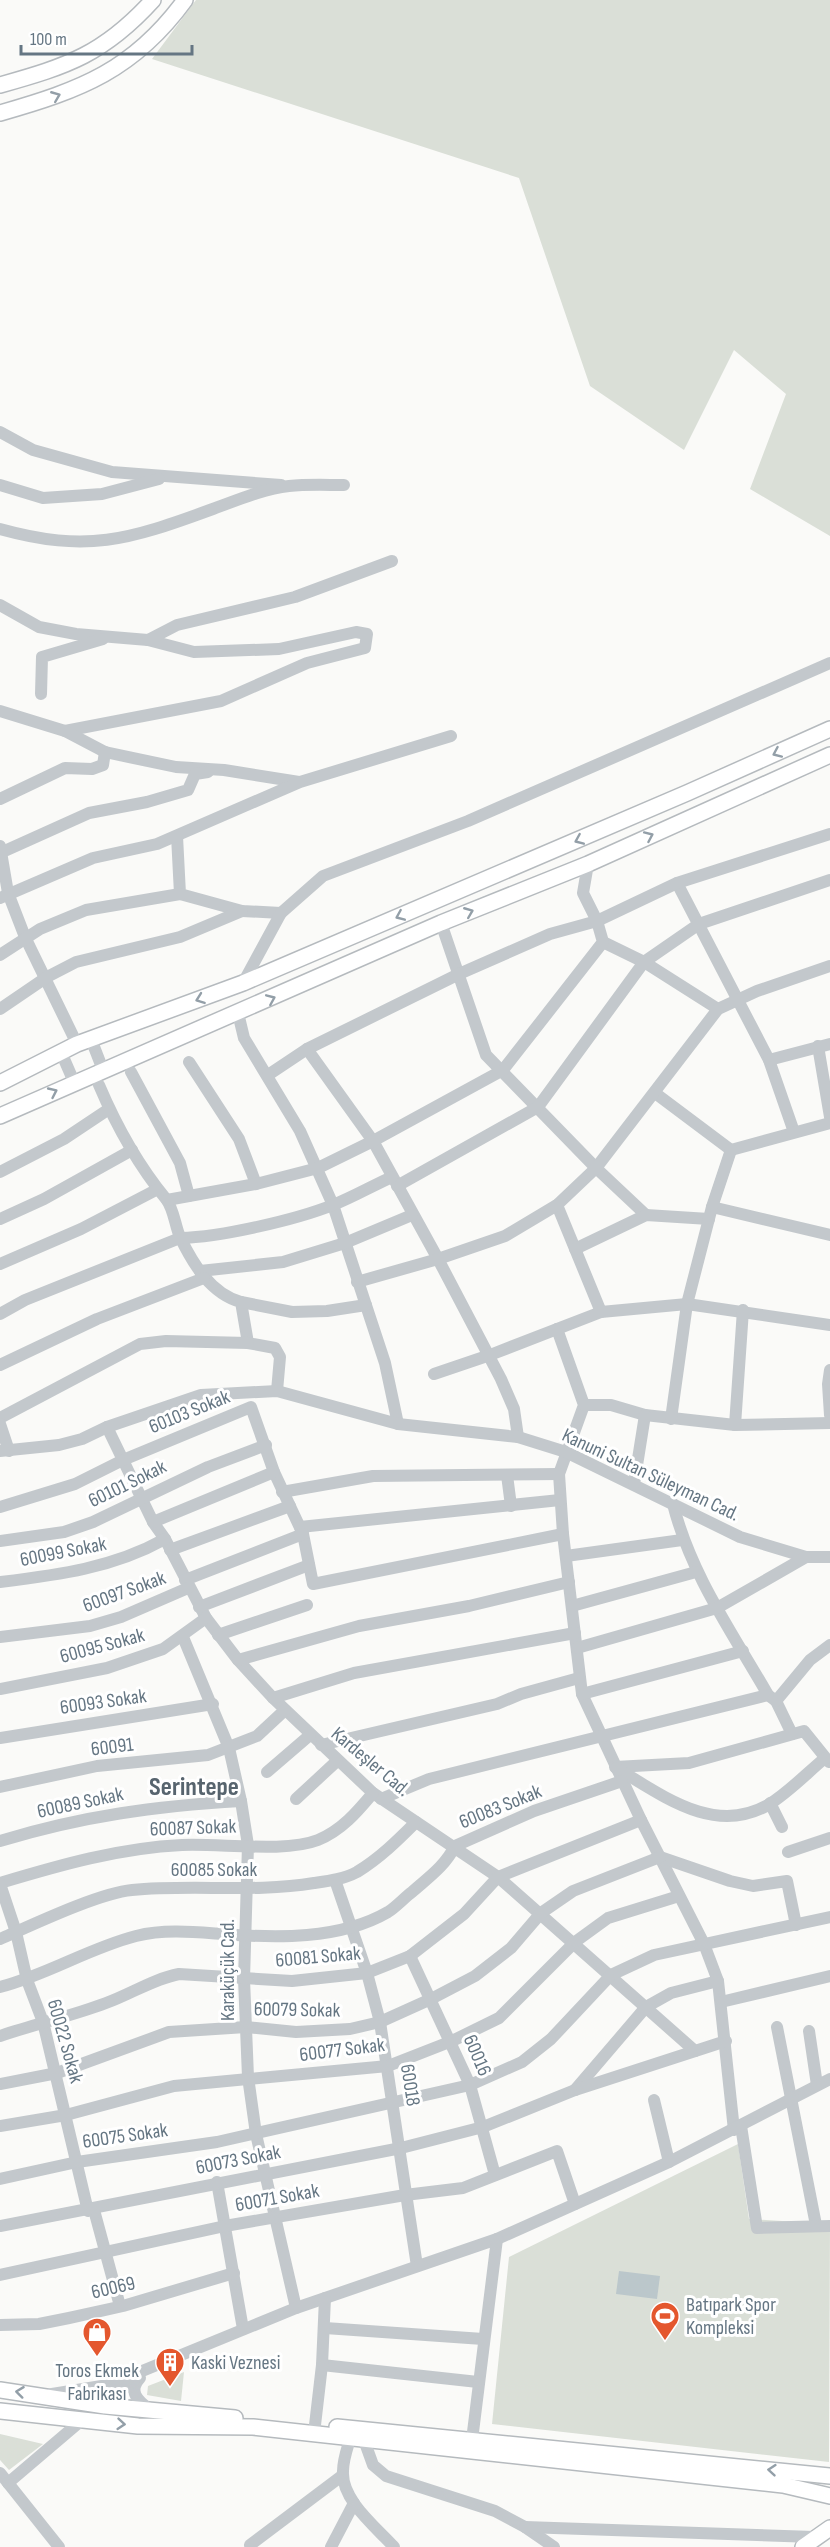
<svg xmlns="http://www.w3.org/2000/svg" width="830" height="2547" viewBox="0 0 830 2547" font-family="'Sofia Sans Condensed',sans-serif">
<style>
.green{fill:#dadfd7}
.water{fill:#bbc7cb}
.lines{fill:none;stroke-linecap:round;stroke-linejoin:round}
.major-casing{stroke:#b5babe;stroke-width:18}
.minor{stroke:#c3c8cc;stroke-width:12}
.major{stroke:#fff;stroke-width:15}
.oneway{stroke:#939fa8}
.labels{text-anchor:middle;stroke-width:6;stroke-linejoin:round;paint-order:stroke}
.street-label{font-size:20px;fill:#657683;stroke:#fff}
.poi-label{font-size:20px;fill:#657683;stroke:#fff;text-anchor:start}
.district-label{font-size:26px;font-weight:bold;fill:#57646e;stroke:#fff}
</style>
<rect width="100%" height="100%" fill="#fafaf8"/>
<g class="green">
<polygon points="196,0 830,0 830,536 750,489 786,394 734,350 684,450 590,386 519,178 152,59"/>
<polygon points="738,2144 749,2219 830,2224 829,2462 492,2424 509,2257"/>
<polygon points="184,2372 181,2401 147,2395 148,2386"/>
<polygon points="0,2434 43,2444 9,2470 0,2460"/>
</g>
<polygon class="water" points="619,2271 660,2276 657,2299 616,2294"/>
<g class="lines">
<g class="major-casing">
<g id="major">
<path d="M0,85C68,66 104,54 153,0"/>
<path d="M0,113C81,90 134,70 185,0"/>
<polyline points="0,1083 77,1044 243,983 687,793 830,729"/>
<polyline points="0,1116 441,923 588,864 830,755"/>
<polyline points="0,2390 105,2406 235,2418"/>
<polyline points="0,2411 138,2426 253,2427 783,2485 830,2496"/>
<polyline points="337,2427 830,2476"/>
<polyline points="803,2547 830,2528"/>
</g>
</g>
<g class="minor">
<polyline points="0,432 33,450 112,472 281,485"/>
<polyline points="0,485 43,498 102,494 159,479"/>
<path d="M0,529C87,553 128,540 210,510C235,501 262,489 289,486C307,484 326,485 344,485"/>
<polyline points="0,605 39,627 76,634 148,640 194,652 279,649 356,632 367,634 365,648 307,663 221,701 65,731"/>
<polyline points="148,640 177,625 295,597 392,561"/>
<polyline points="41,694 42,657 103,639"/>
<polyline points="0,711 65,731 105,752 176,767 224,770 299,782"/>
<polyline points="0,799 65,768 92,769 103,765 105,752"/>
<polyline points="177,836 180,894 242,911 281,913"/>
<polyline points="0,846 8,893 25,937 77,1044"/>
<polyline points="0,853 89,813 147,802 188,790 195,774 208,772"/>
<polyline points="677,883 769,1060 794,1132"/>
<polyline points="0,898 93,858 157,844 300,782 451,736"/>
<polyline points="441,923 486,1055 596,1168 646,1215"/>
<polyline points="603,942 644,962 718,1009"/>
<polyline points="0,955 40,929 86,910 180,894"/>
<polyline points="243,983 281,913 323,876 468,821 830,663"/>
<polyline points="0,1009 47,977 76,962 180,937 242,911"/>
<polyline points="238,1013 244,1038 300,1131 333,1205 385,1363 398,1424"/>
<polyline points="91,1039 103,1070"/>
<polyline points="818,1046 830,1117"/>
<polyline points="307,1049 373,1141 438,1259 501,1379 514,1409 518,1437"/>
<polyline points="61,1052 74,1082"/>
<polyline points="769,1060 830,1044"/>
<polyline points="189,1062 239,1139 256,1184"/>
<polyline points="131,1072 180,1163 189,1196"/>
<polyline points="268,1075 307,1049 459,974 550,934 597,921 677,883 830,834"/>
<path d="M99,1085C116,1125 138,1165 166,1199C174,1209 175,1226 180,1237C193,1264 211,1294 241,1302L248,1343L275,1348L280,1357L277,1391"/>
<polyline points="655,1093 731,1150"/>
<polyline points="731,1150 830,1123"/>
<polyline points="0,1172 64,1139 109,1109"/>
<polyline points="397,1186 538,1107 644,962 699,924 830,880"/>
<polyline points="167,1200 256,1184 318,1168 373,1141 503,1070 603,942 597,921 583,893 588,864"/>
<polyline points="557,1205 601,1312"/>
<polyline points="712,1207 830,1235"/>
<polyline points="0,1219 44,1199 132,1150"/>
<polyline points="575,1249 646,1215 709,1219"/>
<polyline points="0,1264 81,1229 156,1190"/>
<polyline points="200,1271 283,1262 345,1243 412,1215"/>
<polyline points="357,1282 438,1259 505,1236 557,1205 596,1168 718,1009 757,991 830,966"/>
<polyline points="241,1302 292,1312 327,1311 366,1305"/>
<path d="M0,1314L25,1300L180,1238C221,1237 295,1220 333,1205C353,1197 372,1186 392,1177"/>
<polyline points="557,1329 584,1405 559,1474 563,1534 582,1694 641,1820 704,1944 718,1981 734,2130"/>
<polyline points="0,1365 97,1319 204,1278"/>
<polyline points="830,1370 828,1384 830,1415"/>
<polyline points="434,1374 490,1355 601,1312 687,1304 830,1325"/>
<polyline points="584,1405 611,1405 645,1415 735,1425 830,1423"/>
<polyline points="0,1418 140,1344 166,1341 248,1343"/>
<polyline points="671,1419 687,1304 712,1207 731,1150"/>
<polyline points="0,1424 9,1451"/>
<polyline points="735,1425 743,1310"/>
<polyline points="107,1427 153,1522 165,1539 206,1618 238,1660 273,1698 373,1793 498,1877 695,2051"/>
<polyline points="0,1451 59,1445 82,1439 107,1427 201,1395 277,1391 398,1424 518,1437 566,1452 740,1537 806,1557 830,1557"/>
<polyline points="507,1475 511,1506"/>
<polyline points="634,1484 645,1415"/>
<polyline points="282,1492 373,1476 559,1474"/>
<path d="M673,1504C691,1575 732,1632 768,1695L776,1701L792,1734"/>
<polyline points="0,1507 75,1484 123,1460 251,1407 274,1472 303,1534 313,1584 563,1534"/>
<polyline points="153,1522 274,1472"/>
<polyline points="300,1527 560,1500"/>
<polyline points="0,1541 64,1532 93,1522 208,1467 266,1445"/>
<polyline points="170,1550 290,1506"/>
<polyline points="566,1556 682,1540"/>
<polyline points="185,1580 303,1534"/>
<path d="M0,1582C58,1575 113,1568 165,1539"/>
<polyline points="572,1606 696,1572"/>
<polyline points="199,1607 309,1565"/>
<polyline points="218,1635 307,1605"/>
<polyline points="0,1637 90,1626 121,1617 188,1588"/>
<polyline points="183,1637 229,1748 241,1801 248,1845 244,1979 248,2077 256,2134 296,2308"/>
<polyline points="577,1648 717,1608 806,1557"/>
<polyline points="238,1660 359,1626 469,1606 569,1582"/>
<polyline points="0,1689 107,1668 163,1649 206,1618"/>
<polyline points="582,1694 743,1651"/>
<polyline points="273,1698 354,1673 575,1633"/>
<polyline points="776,1701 810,1660 830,1645"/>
<polyline points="0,1738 213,1704"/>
<polyline points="321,1745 497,1704 521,1694 579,1678"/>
<polyline points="615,1767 689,1763 804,1731 829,1762"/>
<path d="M616,1768C662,1795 714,1836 768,1805C788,1793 807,1773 825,1758"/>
<polyline points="267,1772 310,1735"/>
<polyline points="0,1787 97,1766 208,1755 257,1736 285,1710"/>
<polyline points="296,1799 337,1761"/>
<polyline points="381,1799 429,1779 768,1695"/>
<polyline points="770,1803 782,1827"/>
<path d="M0,1841C82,1816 156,1806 241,1801"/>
<polyline points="788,1852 830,1838"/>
<polyline points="660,1857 730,1881 753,1886 787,1881 796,1925"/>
<polyline points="335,1880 367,1973 380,2022 417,2266"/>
<path d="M0,1883C60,1865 119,1848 182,1845C219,1843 285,1853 318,1840C342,1830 357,1812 373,1793"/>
<polyline points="0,1884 16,1932 27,1980 43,2022 88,2211"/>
<path d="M0,1939C32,1925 99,1893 132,1890C193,1884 253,1893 314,1883C328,1881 344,1879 357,1872C380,1858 398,1840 416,1822"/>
<polyline points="410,1956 470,2085 495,2175"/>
<path d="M0,1987C47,1975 89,1948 136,1936C165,1929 194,1932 223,1934C275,1938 340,1940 388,1912C396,1907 404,1898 412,1892C429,1877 445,1866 455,1846L534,1811L622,1781"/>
<polyline points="721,2002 830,1976"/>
<polyline points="777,2027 816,2225"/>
<polyline points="809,2031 817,2085"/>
<path d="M0,2036C35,2024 72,2016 106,2003C131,1994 153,1979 179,1974L292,1981L367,1973L410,1956L464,1914L498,1877L641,1820"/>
<polyline points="0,2084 57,2073 169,2032 246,2027 296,2032 350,2029 380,2022 431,1999 475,1976 511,1948 541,1913 573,1891 660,1857"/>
<polyline points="575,2090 646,2007 671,1993 718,1981"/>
<polyline points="654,2100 669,2162"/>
<polyline points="0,2126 66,2115 174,2086 388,2066 452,2041 499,2018 575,1942 608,1918 679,1896"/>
<polyline points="741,2126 757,2228 830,2226"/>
<polyline points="0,2179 77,2162 217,2142 470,2085 522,2062 551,2039 611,1975 654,1955 830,1917"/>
<polyline points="217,2182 243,2329"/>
<polyline points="94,2210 120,2306"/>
<polyline points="0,2226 401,2148 483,2127 575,2090 726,2041"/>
<polyline points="0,2275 225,2226 405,2195 463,2188 557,2151 575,2204"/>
<polyline points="0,2325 39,2324 69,2318 123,2306 234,2273"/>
<polyline points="325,2328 483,2339"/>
<polyline points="322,2365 478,2382"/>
<path d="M140,2378C128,2391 137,2400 149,2409"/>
<polyline points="52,2394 108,2385 296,2308 497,2239 669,2162 830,2079"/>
<polyline points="105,2406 134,2380"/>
<polyline points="315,2425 322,2365 325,2298"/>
<path d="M350,2439C347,2449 343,2460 343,2471C341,2500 376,2527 394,2547"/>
<polyline points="364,2440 373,2465 386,2476 495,2511 525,2527 554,2547"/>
<polyline points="472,2440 497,2239"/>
<polyline points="0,2473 59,2547"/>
<polyline points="8,2483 82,2420"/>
<polyline points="525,2527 814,2537"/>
<polyline points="250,2545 343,2475"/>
<polyline points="331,2547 354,2503"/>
</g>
<use href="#major" class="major"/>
</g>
<defs><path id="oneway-chevron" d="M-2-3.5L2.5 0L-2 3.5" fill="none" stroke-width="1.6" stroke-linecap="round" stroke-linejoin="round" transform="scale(1.5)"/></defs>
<g class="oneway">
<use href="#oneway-chevron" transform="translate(56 96) rotate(-22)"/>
<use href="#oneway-chevron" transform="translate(777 753) rotate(156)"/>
<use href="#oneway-chevron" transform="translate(649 836) rotate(-24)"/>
<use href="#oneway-chevron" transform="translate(579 840) rotate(157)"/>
<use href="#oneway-chevron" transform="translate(469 912) rotate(-22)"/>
<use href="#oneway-chevron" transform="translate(400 916) rotate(157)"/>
<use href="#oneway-chevron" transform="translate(200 999) rotate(160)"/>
<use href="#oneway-chevron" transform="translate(271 999) rotate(-23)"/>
<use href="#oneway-chevron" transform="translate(53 1092) rotate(-25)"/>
<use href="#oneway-chevron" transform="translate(20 2392) rotate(-173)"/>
<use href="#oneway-chevron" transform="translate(121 2424) rotate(5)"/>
<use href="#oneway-chevron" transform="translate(772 2470) rotate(-175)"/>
</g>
<defs>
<g id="stadium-pin" transform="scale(1.5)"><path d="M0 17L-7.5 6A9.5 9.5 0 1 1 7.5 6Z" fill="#e4572e" stroke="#fff"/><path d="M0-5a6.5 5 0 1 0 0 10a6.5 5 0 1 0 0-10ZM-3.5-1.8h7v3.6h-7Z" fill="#fff"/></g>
<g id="shop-pin" transform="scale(1.5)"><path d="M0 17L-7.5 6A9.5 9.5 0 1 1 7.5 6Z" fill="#e4572e" stroke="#fff"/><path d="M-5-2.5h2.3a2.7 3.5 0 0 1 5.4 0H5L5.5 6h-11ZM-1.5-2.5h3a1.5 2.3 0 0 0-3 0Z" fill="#fff"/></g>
<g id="building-pin" transform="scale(1.5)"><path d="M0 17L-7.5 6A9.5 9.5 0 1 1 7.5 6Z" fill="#e4572e" stroke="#fff"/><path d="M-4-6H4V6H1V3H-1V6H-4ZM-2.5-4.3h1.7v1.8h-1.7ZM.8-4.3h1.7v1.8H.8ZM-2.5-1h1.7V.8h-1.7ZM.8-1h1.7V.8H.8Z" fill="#fff"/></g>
</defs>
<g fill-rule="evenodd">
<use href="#stadium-pin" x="665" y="2316"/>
<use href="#shop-pin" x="97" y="2332"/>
<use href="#building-pin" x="170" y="2362"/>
</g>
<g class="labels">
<g class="street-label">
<text transform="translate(189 1411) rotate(-22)" y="7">60103 Sokak</text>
<text transform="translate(651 1474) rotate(25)" y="7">Kanuni Sultan Süleyman Cad.</text>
<text transform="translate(127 1483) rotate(-26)" y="7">60101 Sokak</text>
<text transform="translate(63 1551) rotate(-11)" y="7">60099 Sokak</text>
<text transform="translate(124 1591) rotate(-20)" y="7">60097 Sokak</text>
<text transform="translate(102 1645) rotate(-15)" y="7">60095 Sokak</text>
<text transform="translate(103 1701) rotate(-8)" y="7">60093 Sokak</text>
<text transform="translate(112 1746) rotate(-7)" y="7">60091</text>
<text transform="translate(371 1761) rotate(40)" y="7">Kardeşler Cad.</text>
<text transform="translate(80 1802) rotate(-12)" y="7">60089 Sokak</text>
<text transform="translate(500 1806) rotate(-22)" y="7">60083 Sokak</text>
<text transform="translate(193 1827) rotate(-2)" y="7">60087 Sokak</text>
<text x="214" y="1876">60085 Sokak</text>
<text transform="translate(318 1956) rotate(-5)" y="7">60081 Sokak</text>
<text transform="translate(227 1970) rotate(-90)" y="7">Karaküçük Cad.</text>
<text transform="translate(297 2009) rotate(1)" y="7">60079 Sokak</text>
<text transform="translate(66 2041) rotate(74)" y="7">60022 Sokak</text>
<text transform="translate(342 2049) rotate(-7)" y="7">60077 Sokak</text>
<text transform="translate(478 2055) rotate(67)" y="7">60016</text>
<text transform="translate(411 2085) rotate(81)" y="7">60018</text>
<text transform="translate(125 2135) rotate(-8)" y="7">60075 Sokak</text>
<text transform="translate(238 2159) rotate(-11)" y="7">60073 Sokak</text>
<text transform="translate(277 2197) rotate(-10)" y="7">60071 Sokak</text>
<text transform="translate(113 2287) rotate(-13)" y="7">60069</text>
</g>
<g class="poi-label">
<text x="686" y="2311">Batıpark Spor<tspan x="686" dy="23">Kompleksi</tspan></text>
<text x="191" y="2369">Kaski Veznesi</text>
<text x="97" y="2377" text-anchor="middle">Toros Ekmek<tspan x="97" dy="23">Fabrikası</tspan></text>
</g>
<g class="district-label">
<text x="194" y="1795">Serintepe</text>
</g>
</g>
<path d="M21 45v9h171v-9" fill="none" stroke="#657683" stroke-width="3"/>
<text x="30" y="45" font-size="18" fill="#657683" stroke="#ffffff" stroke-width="4.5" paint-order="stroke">100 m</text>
</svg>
